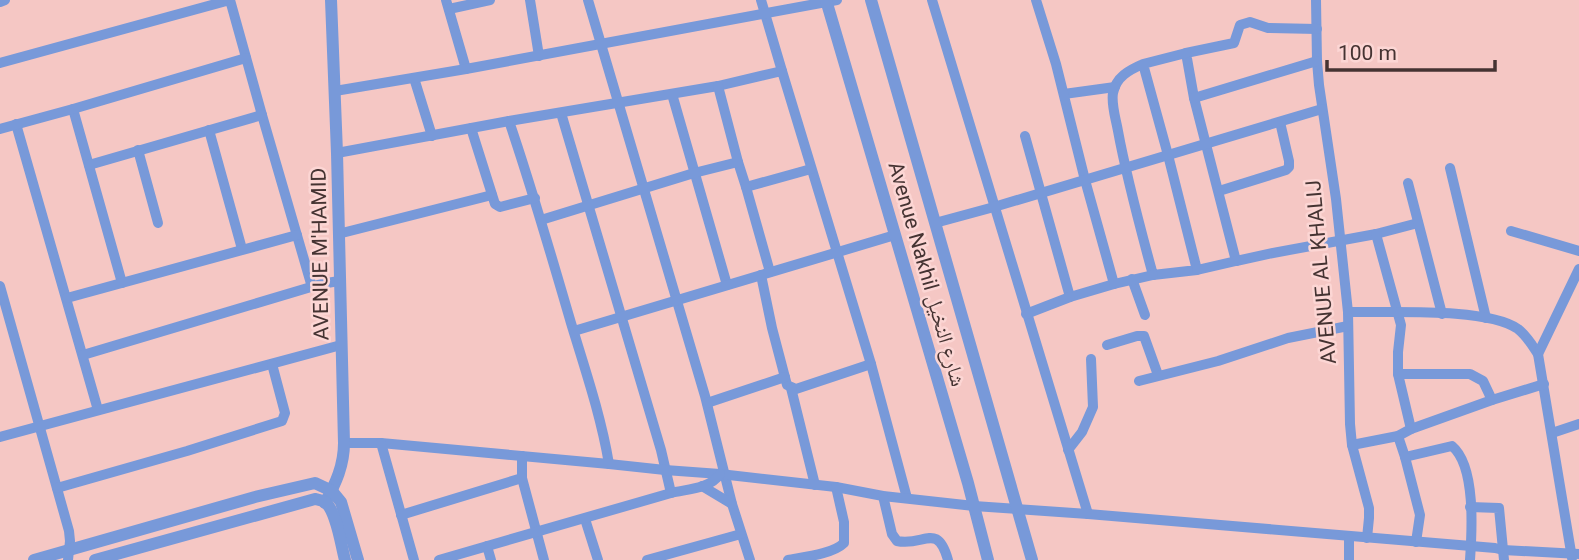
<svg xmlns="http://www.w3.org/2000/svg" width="1579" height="560" viewBox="0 0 1579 560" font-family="Roboto,'Noto Naskh Arabic',sans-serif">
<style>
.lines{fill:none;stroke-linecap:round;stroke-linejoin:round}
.minor{stroke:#7899d9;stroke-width:10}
.tertiary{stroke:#7899d9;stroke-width:12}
.labels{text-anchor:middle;stroke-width:5;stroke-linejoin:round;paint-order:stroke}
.street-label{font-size:21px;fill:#453332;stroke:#fcd6d4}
</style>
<rect width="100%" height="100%" fill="#f5c7c4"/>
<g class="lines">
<g class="minor">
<polyline points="446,0 466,69"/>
<polyline points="530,0 539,56"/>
<polyline points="588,0 705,396 732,504 750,560"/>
<polyline points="761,0 782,71"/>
<polyline points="932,0 1088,514"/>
<polyline points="1316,0 1317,61 1319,85 1336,199 1348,312 1350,424 1352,445 1369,508 1369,518 1367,538"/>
<polyline points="0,2 5,0"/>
<polyline points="449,9 490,0"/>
<polyline points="1317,29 1268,28 1250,22 1240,25 1234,43 1186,53 1194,98 1236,261 1273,253 1376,234 1418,223"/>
<polyline points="0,63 230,0 262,115 312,287"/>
<path d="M1143,64C1129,70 1116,77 1113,93C1111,105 1116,119 1118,131C1127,180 1140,227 1153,275L1197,270L1168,155L1143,64L1186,53"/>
<polyline points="414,78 432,136"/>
<polyline points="335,91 466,69 837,0"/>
<polyline points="672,94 727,285"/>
<polyline points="1064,94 1115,87"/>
<polyline points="1194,98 1317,61"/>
<polyline points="73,109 122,283"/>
<polyline points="561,113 661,450 671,493"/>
<path d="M509,121C532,188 551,255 571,323C585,369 601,416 609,464"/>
<polyline points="16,124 98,410"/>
<polyline points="471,128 495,204 500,207 535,198"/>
<polyline points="0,129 73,109 246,58"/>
<polyline points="209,130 242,249"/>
<polyline points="1025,136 1070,297 1114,284 1085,180 1056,64 1036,0"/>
<polyline points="138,150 158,223"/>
<polyline points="337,153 509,121 718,86 782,71 871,364 907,498"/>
<polyline points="738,162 746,187 811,169"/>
<polyline points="89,165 262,115"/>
<polyline points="1450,168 1486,318"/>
<polyline points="1408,183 1442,314"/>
<polyline points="746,187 770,272"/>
<polyline points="1219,191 1286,170 1289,167 1289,161 1280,122"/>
<polyline points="541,220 694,173 738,162 718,86"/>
<polyline points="935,223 994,207 1322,109"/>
<polyline points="1511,231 1579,251"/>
<polyline points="338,234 492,195"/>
<polyline points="1376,234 1401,325 1398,352 1398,374 1411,429"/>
<polyline points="1197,270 1236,261"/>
<polyline points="761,275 772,328 787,385 796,389 871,364"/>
<polyline points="1132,279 1145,315"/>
<polyline points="1114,284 1153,275"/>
<polyline points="0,286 69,531 70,541 68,560"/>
<polyline points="67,298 297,235"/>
<path d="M1348,312C1388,313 1487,307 1518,329C1527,336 1532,345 1538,354L1572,558"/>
<polyline points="1026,314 1070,297"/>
<polyline points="574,331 895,235"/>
<polyline points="1107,345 1137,336 1144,336 1158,375"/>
<polyline points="1538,354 1579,269"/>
<polyline points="83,355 321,284 339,281"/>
<polyline points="1398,374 1470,374 1483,381 1492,400"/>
<polyline points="1139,381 1218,361 1288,338 1348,326"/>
<polyline points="791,388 815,485"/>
<polyline points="707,403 785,377"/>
<polyline points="1552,433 1579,424"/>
<path d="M1398,436L1405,457L1452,446C1476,466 1472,531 1470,560"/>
<polyline points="0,437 341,345"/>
<polyline points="344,443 381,443 609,464 665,470 720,474 836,487 883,496 974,506 1088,514 1495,548 1503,550 1579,554"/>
<polyline points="381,443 414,560"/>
<polyline points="1352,445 1398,436 1411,429 1492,400 1544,384"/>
<polyline points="1068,450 1082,432 1093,407 1091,359"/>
<polyline points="522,456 522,478 544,560"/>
<polyline points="1405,457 1420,515 1416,542"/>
<polyline points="702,486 732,504"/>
<polyline points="57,488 187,451 282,421 285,413 272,364"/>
<path d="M883,496L892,534L897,541C924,547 937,521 948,560"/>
<polyline points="1470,507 1499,508 1504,560"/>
<polyline points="401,515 522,478"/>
<polyline points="585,519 598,560"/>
<polyline points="487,546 491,560"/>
<path d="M439,560L671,493C687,489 710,489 720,474"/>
<polyline points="647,560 741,534"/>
<path d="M788,560C804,557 833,554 844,543V522L836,487"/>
<polyline points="1349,560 1349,537"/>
</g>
<g class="tertiary">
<polyline points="826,0 968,483 988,560"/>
<polyline points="871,0 1032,560"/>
<path d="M325,503C336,483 344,465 344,443L337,153L331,0"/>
<polyline points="34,560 255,497 315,483 332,491 341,502 358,560"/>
<path d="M95,560L315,499C320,500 322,500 326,503C337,513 341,546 345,560"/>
</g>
</g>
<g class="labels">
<g class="street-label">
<text transform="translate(320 254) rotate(-91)" y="7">AVENUE M'HAMID</text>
<text transform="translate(1321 272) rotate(-95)" y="7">AVENUE AL KHALIJ</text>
<text transform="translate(927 274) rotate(74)" y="7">Avenue Nakhil شارع النخيل</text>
</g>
</g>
<path d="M1327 60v10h168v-10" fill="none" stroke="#453332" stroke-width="3.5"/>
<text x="1338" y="60" font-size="21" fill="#453332" stroke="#fcd6d4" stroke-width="5" paint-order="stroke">100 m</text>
</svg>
